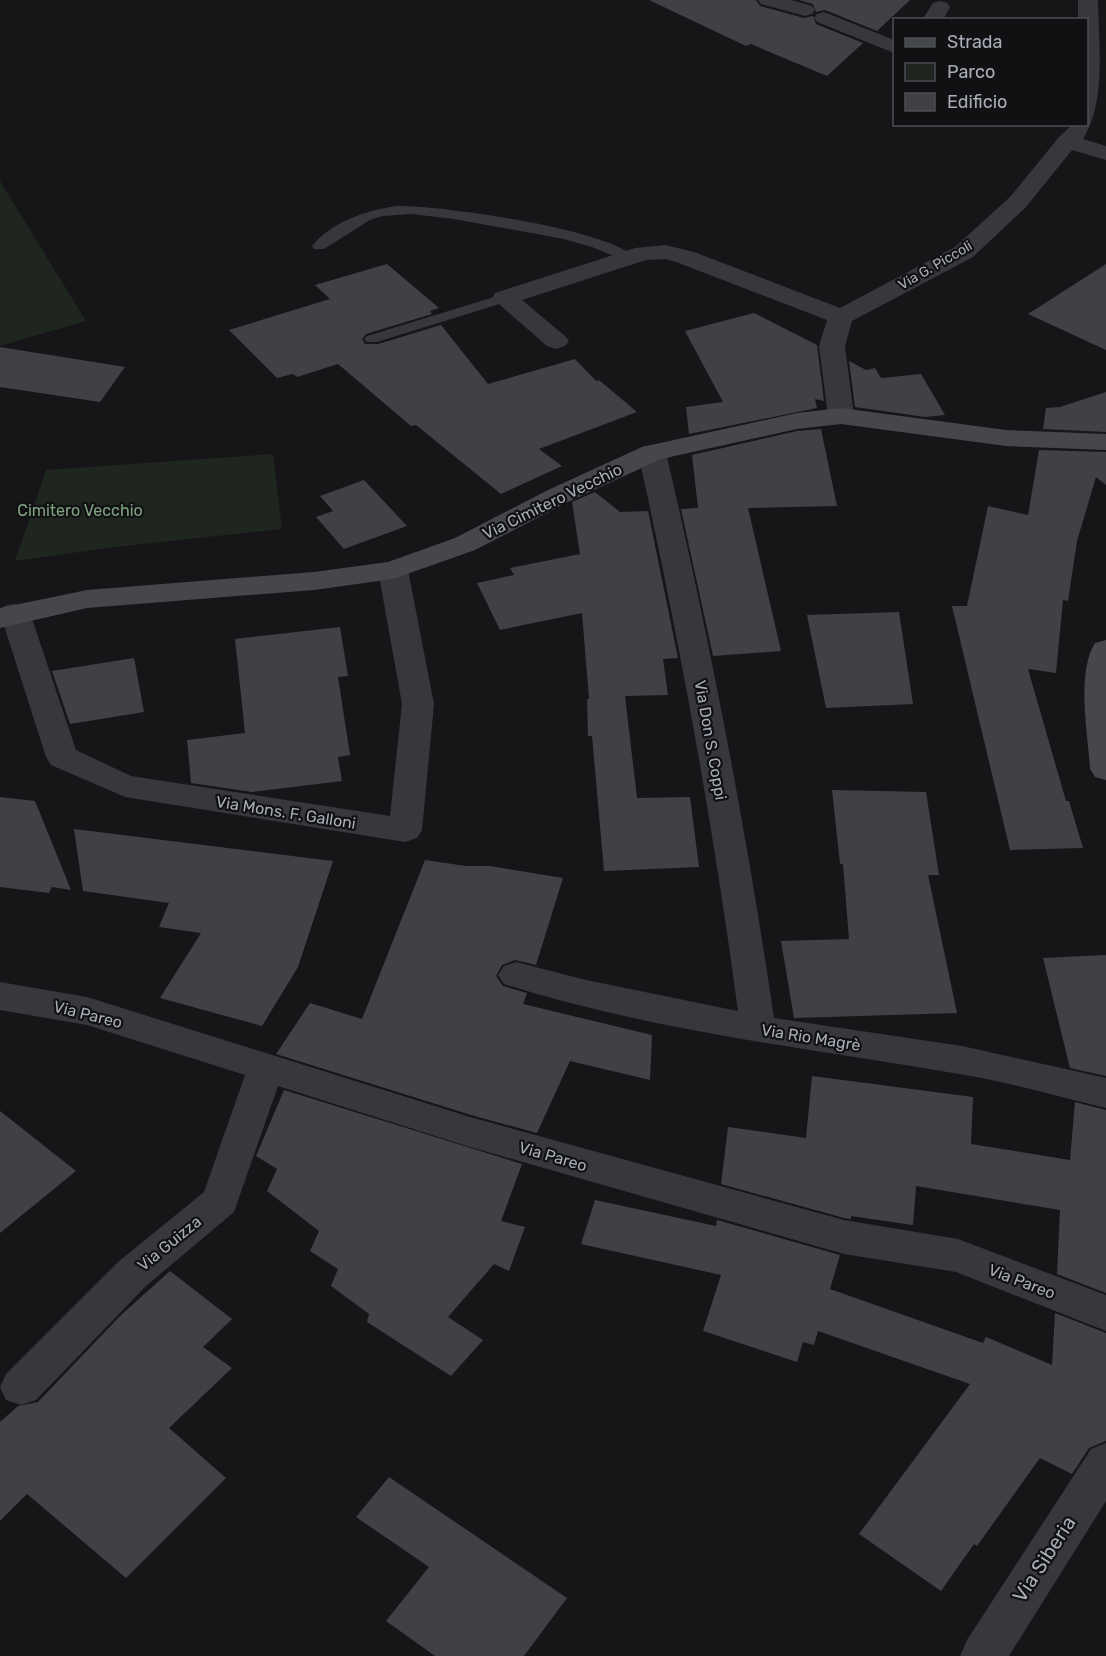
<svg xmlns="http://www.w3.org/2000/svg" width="1106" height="1656" viewBox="0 0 1106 1656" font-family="Rubik,sans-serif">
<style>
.green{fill:#1e261f}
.building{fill:#404145}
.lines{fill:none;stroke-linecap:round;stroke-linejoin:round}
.lane{fill:#37383d;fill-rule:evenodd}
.street{fill:#37383d;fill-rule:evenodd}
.secondary{fill:#45474d;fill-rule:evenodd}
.labels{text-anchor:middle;stroke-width:4.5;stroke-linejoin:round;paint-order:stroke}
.far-street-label{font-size:14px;fill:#a8adb8;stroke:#111113}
.street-label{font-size:16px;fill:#a8adb8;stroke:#111113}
.park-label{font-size:16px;fill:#7fa381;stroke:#111113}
.near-street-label{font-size:20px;fill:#a8adb8;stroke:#111113}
</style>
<rect width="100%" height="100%" fill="#161618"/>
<g class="green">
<polygon points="0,181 86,321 0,346"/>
<polygon points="273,454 282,529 115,547 15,561 46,470"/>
</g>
<g class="building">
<polygon points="649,0 756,0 760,6 804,18 813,16 816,24 863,43 827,76 751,44 746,46"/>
<polygon points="799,0 910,0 877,31 825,10 816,12 813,4"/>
<polygon points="387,264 439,308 430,311 432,314 366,334 362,339 365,344 378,344 441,325 488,384 575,359 596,381 599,380 637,412 539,449 562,466 501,494 416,425 411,426 338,364 297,377 293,374 277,378 229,330 330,299 315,285"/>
<polygon points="1106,264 1106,350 1028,314"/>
<polygon points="754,313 817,345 824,401 815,399 817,408 689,434 686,407 723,402 685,331"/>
<polygon points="0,347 125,367 100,402 0,387"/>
<polygon points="849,361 866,370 875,368 881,378 921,374 945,415 925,417 855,407"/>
<polygon points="1106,392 1106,432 1043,429 1046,408 1060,407"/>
<polygon points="821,429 837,506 748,508 781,651 713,656 681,509 698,508 692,455 797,431"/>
<polygon points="1039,450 1106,452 1106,485 1096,477 1077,541 1068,601 1063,600 1056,673 1028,669 1066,801 1069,801 1083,848 1010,850 952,606 967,606 988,506 1028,515"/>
<polygon points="364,480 407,526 344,549 316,517 333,511 320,496"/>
<polygon points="595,492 620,512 648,511 678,658 663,659 668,695 625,696 637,798 690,797 699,867 604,871 592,736 588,736 587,699 589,699 582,613 500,630 477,583 514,575 510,568 580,554 572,502"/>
<polygon points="899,612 913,704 826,708 807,615"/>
<polygon points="340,627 348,676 338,677 350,755 338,757 342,781 252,792 191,783 187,740 245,733 235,639"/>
<polygon points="134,658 144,712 70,724 52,671"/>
<polygon points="832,790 926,792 939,875 928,875 957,1013 794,1018 781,941 849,939 843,864 840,864"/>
<polygon points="0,797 35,801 71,890 52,887 49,893 0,887"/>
<polygon points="74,829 333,861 298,967 262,1026 160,998 201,933 159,927 169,903 83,891"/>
<polygon points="425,860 466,866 490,866 563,878 536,965 515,960 502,965 496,976 503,986 527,993 523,1004 652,1035 650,1080 570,1061 537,1133 471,1115 276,1054 310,1003 362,1019"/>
<polygon points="1106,955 1106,1076 1070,1068 1043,958"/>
<polygon points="812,1076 973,1097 971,1144 1070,1160 1075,1102 1106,1110 1106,1293 1057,1274 1060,1210 916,1186 913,1225 851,1216 851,1219 844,1218 721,1184 728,1127 806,1138"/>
<polygon points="284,1090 522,1164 501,1221 525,1227 509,1271 494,1264 448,1317 483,1340 451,1376 367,1322 369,1314 331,1286 338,1269 310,1251 319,1231 267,1191 277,1169 256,1156"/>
<polygon points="0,1111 76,1171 0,1233"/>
<polygon points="595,1200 716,1226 717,1220 840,1255 830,1289 983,1343 986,1337 1052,1365 1055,1313 1106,1333 1106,1441 1089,1448 1072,1474 1040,1458 977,1546 974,1544 941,1591 859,1534 970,1384 818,1331 814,1345 803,1342 797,1362 703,1331 721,1275 581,1244"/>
<polygon points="170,1271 232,1319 203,1347 232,1368 169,1428 226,1478 126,1578 27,1494 0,1521 0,1422 18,1406 38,1402 120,1316"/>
<polygon points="389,1477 567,1598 524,1656 435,1656 386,1621 429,1567 356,1517"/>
</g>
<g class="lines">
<g class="lane">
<path d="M397,206C438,205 611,229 635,258L628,262L592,247L564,239L454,219L411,214L383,216L370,220L324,249H314L312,246C331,222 367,210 397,206Z"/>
<polygon points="504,294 511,298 509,301 377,342 367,342 364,339 367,336"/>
</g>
<g class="street">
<polygon points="758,0 791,0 812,6 815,10 812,14 805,16 761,4"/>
<path d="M1078,0H1098C1099,48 1106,102 1083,139L1106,146V160L1072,150L1026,207L973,257L852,321L845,346L854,416L850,422L841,424L832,422L828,416L819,346L827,320L676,262L665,259L646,260L522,300L565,336L569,341L565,346L556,349L547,346L492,298L495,293L635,248L665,245L694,252L840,308L955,247L1010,197L1059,137L1073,124H1086V20H1078Z"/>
<polygon points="940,1 947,3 950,7 943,20 922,20 933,3"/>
<polygon points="824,12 894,40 894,53 817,22 814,18 817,14"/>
<path d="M652,445L662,447L666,453C710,640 746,828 774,1018L962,1046L1106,1078V1108C1057,1096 1009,1082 959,1074C807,1048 652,1031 504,984L498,975L504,966L516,962L586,980L738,1011C713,823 679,638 638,453L642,447Z"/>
<polygon points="393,561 403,564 408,570 434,704 422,830 417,838 405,842 125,797 51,765 46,757 0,613 4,606 15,604 26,606 30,613 76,750 131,776 390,816 402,704 378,570 383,564"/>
<polygon points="0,982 87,997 470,1117 844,1220 958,1239 1106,1295 1106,1331 956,1272 844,1254 470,1147 278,1086 234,1212 146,1286 36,1400 21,1405 6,1400 0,1387 6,1374 118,1262 204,1192 245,1075 87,1025 0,1010"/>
<polygon points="1106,1443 1106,1501 1009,1656 960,1656 967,1640 1091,1449"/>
</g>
<g class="secondary">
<polygon points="841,408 1006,430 1106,434 1106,450 1006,446 841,424 797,429 661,459 568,502 475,550 393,579 314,590 87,608 0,628 0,608 87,590 314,572 388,562 455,538 548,490 642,447 797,413"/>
<path d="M1106,640V780L1095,777L1090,769C1088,734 1076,673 1095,643Z"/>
</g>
</g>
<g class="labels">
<g class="far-street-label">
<text transform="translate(935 265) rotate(-30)" y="5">Via G. Piccoli</text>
</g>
<g class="street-label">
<text transform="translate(552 501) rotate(-26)" y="6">Via Cimitero Vecchio</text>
<text transform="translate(711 740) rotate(80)" y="6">Via Don S. Coppi</text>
<text transform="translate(286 812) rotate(9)" y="6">Via Mons. F. Galloni</text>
<text transform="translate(88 1014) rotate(14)" y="6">Via Pareo</text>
<text transform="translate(811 1037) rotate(9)" y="6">Via Rio Magrè</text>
<text transform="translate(553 1156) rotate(16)" y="6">Via Pareo</text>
<text transform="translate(169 1243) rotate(-39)" y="6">Via Guizza</text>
<text transform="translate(1022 1281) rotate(21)" y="6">Via Pareo</text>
</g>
<g class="park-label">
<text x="80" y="516">Cimitero Vecchio</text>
</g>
<g class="near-street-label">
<text transform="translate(1044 1559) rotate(-57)" y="7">Via Siberia</text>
</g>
</g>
<rect x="893" y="18" width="195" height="108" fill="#111113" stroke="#4d4f55" stroke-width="1.5"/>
<rect x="905" y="38" width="30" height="9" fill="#45474d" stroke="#4d4f55" stroke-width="1.5"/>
<text x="947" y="48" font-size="18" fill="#a8adb8">Strada</text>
<rect x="905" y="63" width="30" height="18" fill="#1e261f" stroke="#4d4f55" stroke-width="1.5"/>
<text x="947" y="78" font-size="18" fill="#a8adb8">Parco</text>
<rect x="905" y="93" width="30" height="18" fill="#404145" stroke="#4d4f55" stroke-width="1.5"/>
<text x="947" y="108" font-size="18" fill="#a8adb8">Edificio</text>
</svg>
